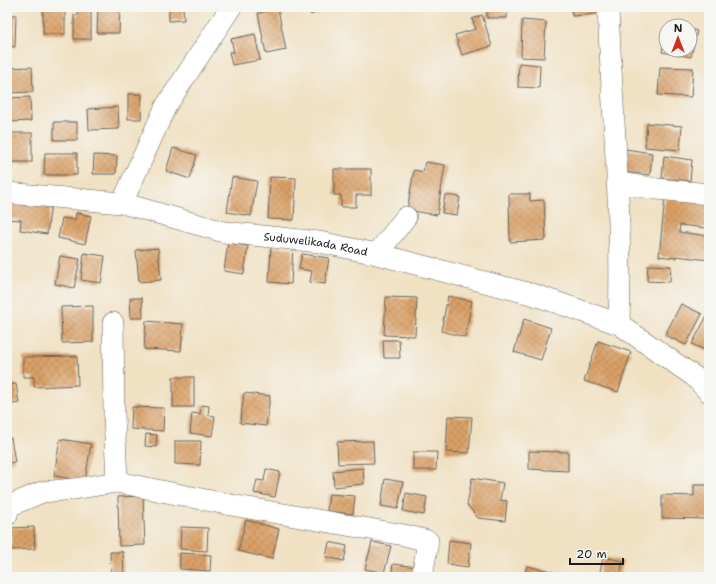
<svg xmlns="http://www.w3.org/2000/svg" width="716" height="584" viewBox="0 0 716 584" font-family="'Shantell Sans',sans-serif">
<style>
.building{fill:url(#building-cross-hatch)}
.lines{fill:none;stroke-linecap:round;stroke-linejoin:round}
.minor-casing{stroke:#666156;stroke-width:22}
.minor{stroke:#fff;stroke-width:21}
.labels{text-anchor:middle;stroke-width:3.5;stroke-linejoin:round;paint-order:stroke}
.street-label{font-size:11px;fill:#1c1c1c;stroke:#f6f6f2}
</style>
<defs>
<pattern id="building-cross-hatch" width="8" height="8" patternUnits="userSpaceOnUse"><rect width="8" height="8" fill="#daa067"/><path d="M0 0l8 8M0 8l8-8" fill="none" stroke="#ba8959"/></pattern>
</defs>
<rect width="100%" height="100%" fill="#f6f6f2"/>
<filter id="ink" filterUnits="userSpaceOnUse"><feTurbulence type="fractalNoise" baseFrequency=".025" numOctaves="2"/><feDisplacementMap in="SourceGraphic" scale="8" xChannelSelector="R" yChannelSelector="G"/><feConvolveMatrix kernelMatrix="1 2 1 2 8 2 1 2 1" color-interpolation-filters="sRGB"/></filter>
<filter id="wash" filterUnits="userSpaceOnUse"><feTurbulence type="fractalNoise" baseFrequency=".012" numOctaves="4" result="noise"/><feDisplacementMap in="SourceGraphic" scale="16" xChannelSelector="R" yChannelSelector="G"/><feGaussianBlur stdDeviation="0.9" result="paint"/><feColorMatrix in="noise" values="0 0 0 0 0 0 0 0 0 0 0 0 0 0 0 0 0 1.4 0 .05"/><feComposite in="paint" operator="in"/></filter>
<g filter="url(#wash)">
<rect width="100%" height="100%" fill="#f0e1c3"/>
<g id="blocks">
<g class="building">
<rect x="43" y="7" width="22" height="27"/>
<polygon points="98,7 120,7 119,33 97,33"/>
<polygon points="169,7 183,7 184,20 169,21"/>
<polygon points="306,7 328,7 311,15"/>
<rect x="487" y="7" width="20" height="11"/>
<polygon points="571,7 596,7 596,14 572,16"/>
<polygon points="278,9 286,50 266,54 258,13"/>
<polygon points="78,10 91,10 91,39 74,39 74,15 78,15"/>
<polygon points="7,15 16,15 15,47 7,46"/>
<polygon points="482,15 492,46 462,55 455,35 476,29 472,19"/>
<polygon points="522,20 546,22 544,58 521,57"/>
<polygon points="690,29 697,31 691,57 662,52 665,32 666,50 690,50"/>
<polygon points="255,34 260,60 232,65 229,52 234,52 231,39"/>
<polygon points="519,63 540,65 539,88 518,87"/>
<polygon points="32,67 33,92 7,93 7,68"/>
<polygon points="660,67 693,68 691,97 658,95"/>
<polygon points="128,94 142,94 141,119 128,119"/>
<polygon points="30,97 31,121 7,122 7,98"/>
<polygon points="118,107 119,129 89,130 88,109"/>
<rect x="54" y="122" width="23" height="18"/>
<polygon points="647,123 682,126 680,150 645,147"/>
<rect x="7" y="133" width="25" height="29"/>
<polygon points="173,148 197,155 190,179 166,171"/>
<polygon points="625,149 652,153 650,175 622,172"/>
<polygon points="45,153 77,153 77,175 44,175"/>
<polygon points="94,155 117,156 116,174 93,174"/>
<polygon points="664,156 692,160 690,181 662,178"/>
<polygon points="425,162 445,165 437,215 407,210 414,170 423,172"/>
<polygon points="334,169 371,169 371,195 356,195 356,207 341,207 341,195 334,195"/>
<polygon points="232,177 257,181 251,216 227,212"/>
<polygon points="270,177 296,178 294,220 268,219"/>
<polygon points="509,194 530,194 530,201 544,200 546,240 510,242"/>
<polygon points="445,195 460,197 457,215 442,213"/>
<polygon points="7,198 51,203 47,234 20,230 21,220 7,219"/>
<polygon points="665,198 709,202 706,228 680,225 679,232 709,236 709,260 676,256 676,258 659,256"/>
<polygon points="76,213 91,216 85,244 58,238 62,218 75,220"/>
<polygon points="228,243 248,246 244,274 224,271"/>
<polygon points="271,247 293,248 291,284 269,282"/>
<polygon points="158,248 161,280 139,282 136,250"/>
<polygon points="84,253 105,256 101,283 81,280"/>
<polygon points="302,254 329,258 325,284 310,282 312,271 299,269"/>
<polygon points="60,256 80,259 74,288 55,284"/>
<polygon points="648,265 671,266 670,282 647,281"/>
<polygon points="448,296 472,301 465,337 441,331"/>
<polygon points="386,297 417,298 415,336 384,335"/>
<polygon points="130,298 142,298 143,318 131,318"/>
<polygon points="681,304 702,314 686,345 665,335"/>
<polygon points="93,306 93,342 62,343 61,307"/>
<polygon points="709,312 709,352 692,344"/>
<polygon points="524,319 551,328 541,360 514,352"/>
<polygon points="146,321 183,324 181,351 144,349"/>
<polygon points="383,340 399,340 400,358 384,358"/>
<polygon points="598,341 631,352 618,392 584,381"/>
<polygon points="77,356 78,385 34,387 34,377 23,377 23,357"/>
<rect x="173" y="377" width="21" height="30"/>
<polygon points="16,384 19,403 7,405 7,385"/>
<polygon points="244,393 270,396 266,426 240,423"/>
<polygon points="201,405 209,406 208,415 215,416 212,436 190,433 192,413 200,414"/>
<polygon points="132,407 164,408 163,431 131,429"/>
<polygon points="448,416 472,417 469,453 446,452"/>
<polygon points="146,434 157,435 156,447 145,446"/>
<polygon points="7,438 11,438 15,462 7,463"/>
<polygon points="60,439 91,444 85,481 54,476"/>
<polygon points="175,441 201,441 200,465 175,464"/>
<polygon points="373,441 374,463 338,464 337,442"/>
<polygon points="529,451 568,452 568,471 529,469"/>
<polygon points="413,452 437,452 436,470 413,470"/>
<polygon points="363,468 364,484 334,487 333,471"/>
<polygon points="266,469 280,472 275,497 254,493 257,480 264,481"/>
<polygon points="472,478 503,483 500,500 507,501 505,521 478,518 467,505"/>
<polygon points="385,479 403,482 398,509 381,506"/>
<polygon points="694,485 709,485 709,519 662,518 662,495 694,496"/>
<polygon points="406,493 427,497 424,515 403,511"/>
<polygon points="329,494 355,496 353,514 327,511"/>
<polygon points="143,496 145,545 119,546 118,497"/>
<polygon points="246,520 279,529 272,559 238,551"/>
<polygon points="34,527 35,549 12,550 10,528"/>
<polygon points="181,527 208,528 207,551 180,549"/>
<polygon points="449,540 471,543 468,567 447,564"/>
<polygon points="329,542 347,546 344,561 326,557"/>
<polygon points="372,542 391,546 384,573 365,569"/>
<polygon points="110,552 123,552 124,577 111,577"/>
<polygon points="180,553 211,555 210,571 180,569"/>
<polygon points="603,557 623,561 620,577 599,577"/>
<polygon points="393,564 417,567 415,577 391,577"/>
<polygon points="527,566 562,574 561,577 524,577"/>
</g>
</g>
</g>
<g filter="url(#ink)">
<use href="#blocks" fill-opacity="0" stroke="#666156" stroke-width="1"/>
<g class="lines">
<g class="minor-casing">
<g id="minor">
<path d="M608,7C612,113 623,218 619,324"/>
<polyline points="618,183 657,189 709,194"/>
<path id="s1" d="M7,193L122,203L224,232L319,242L377,254L535,295L619,324L695,377L709,392"/>
<polyline points="122,203 166,106 231,7"/>
<polyline points="377,254 406,217"/>
<polyline points="113,323 114,414 117,482"/>
<polyline points="7,515 9,506 42,492 74,489 117,482 231,505 404,535 428,541 422,577"/>
</g>
</g>
<use href="#minor" class="minor"/>
</g>
</g>
<g class="labels">
<g class="street-label">
<text dy="4" stroke="none"><textPath href="#s1" startOffset="314">Suduwelikada Road</textPath></text>
</g>
</g>
<rect width="716" height="584" fill="none" stroke="#f6f6f2" stroke-width="24"/>
<g transform="translate(678 38)"><circle r="19" fill="#f6f6f2" stroke="#9f9f9c"/>
<path d="M0-3L7 15L0 10L-7 15Z" fill="#c8321e"/>
<text y="-6" font-size="11" font-weight="bold" text-anchor="middle" fill="#1c1c1c">N</text>
</g>
<path d="M570 558v6h53v-6" fill="none" stroke="#1c1c1c" stroke-width="2"/>
<text x="576" y="558" font-size="12" fill="#1c1c1c" stroke="#f6f6f2" stroke-width="3" paint-order="stroke">20 m</text>
</svg>
